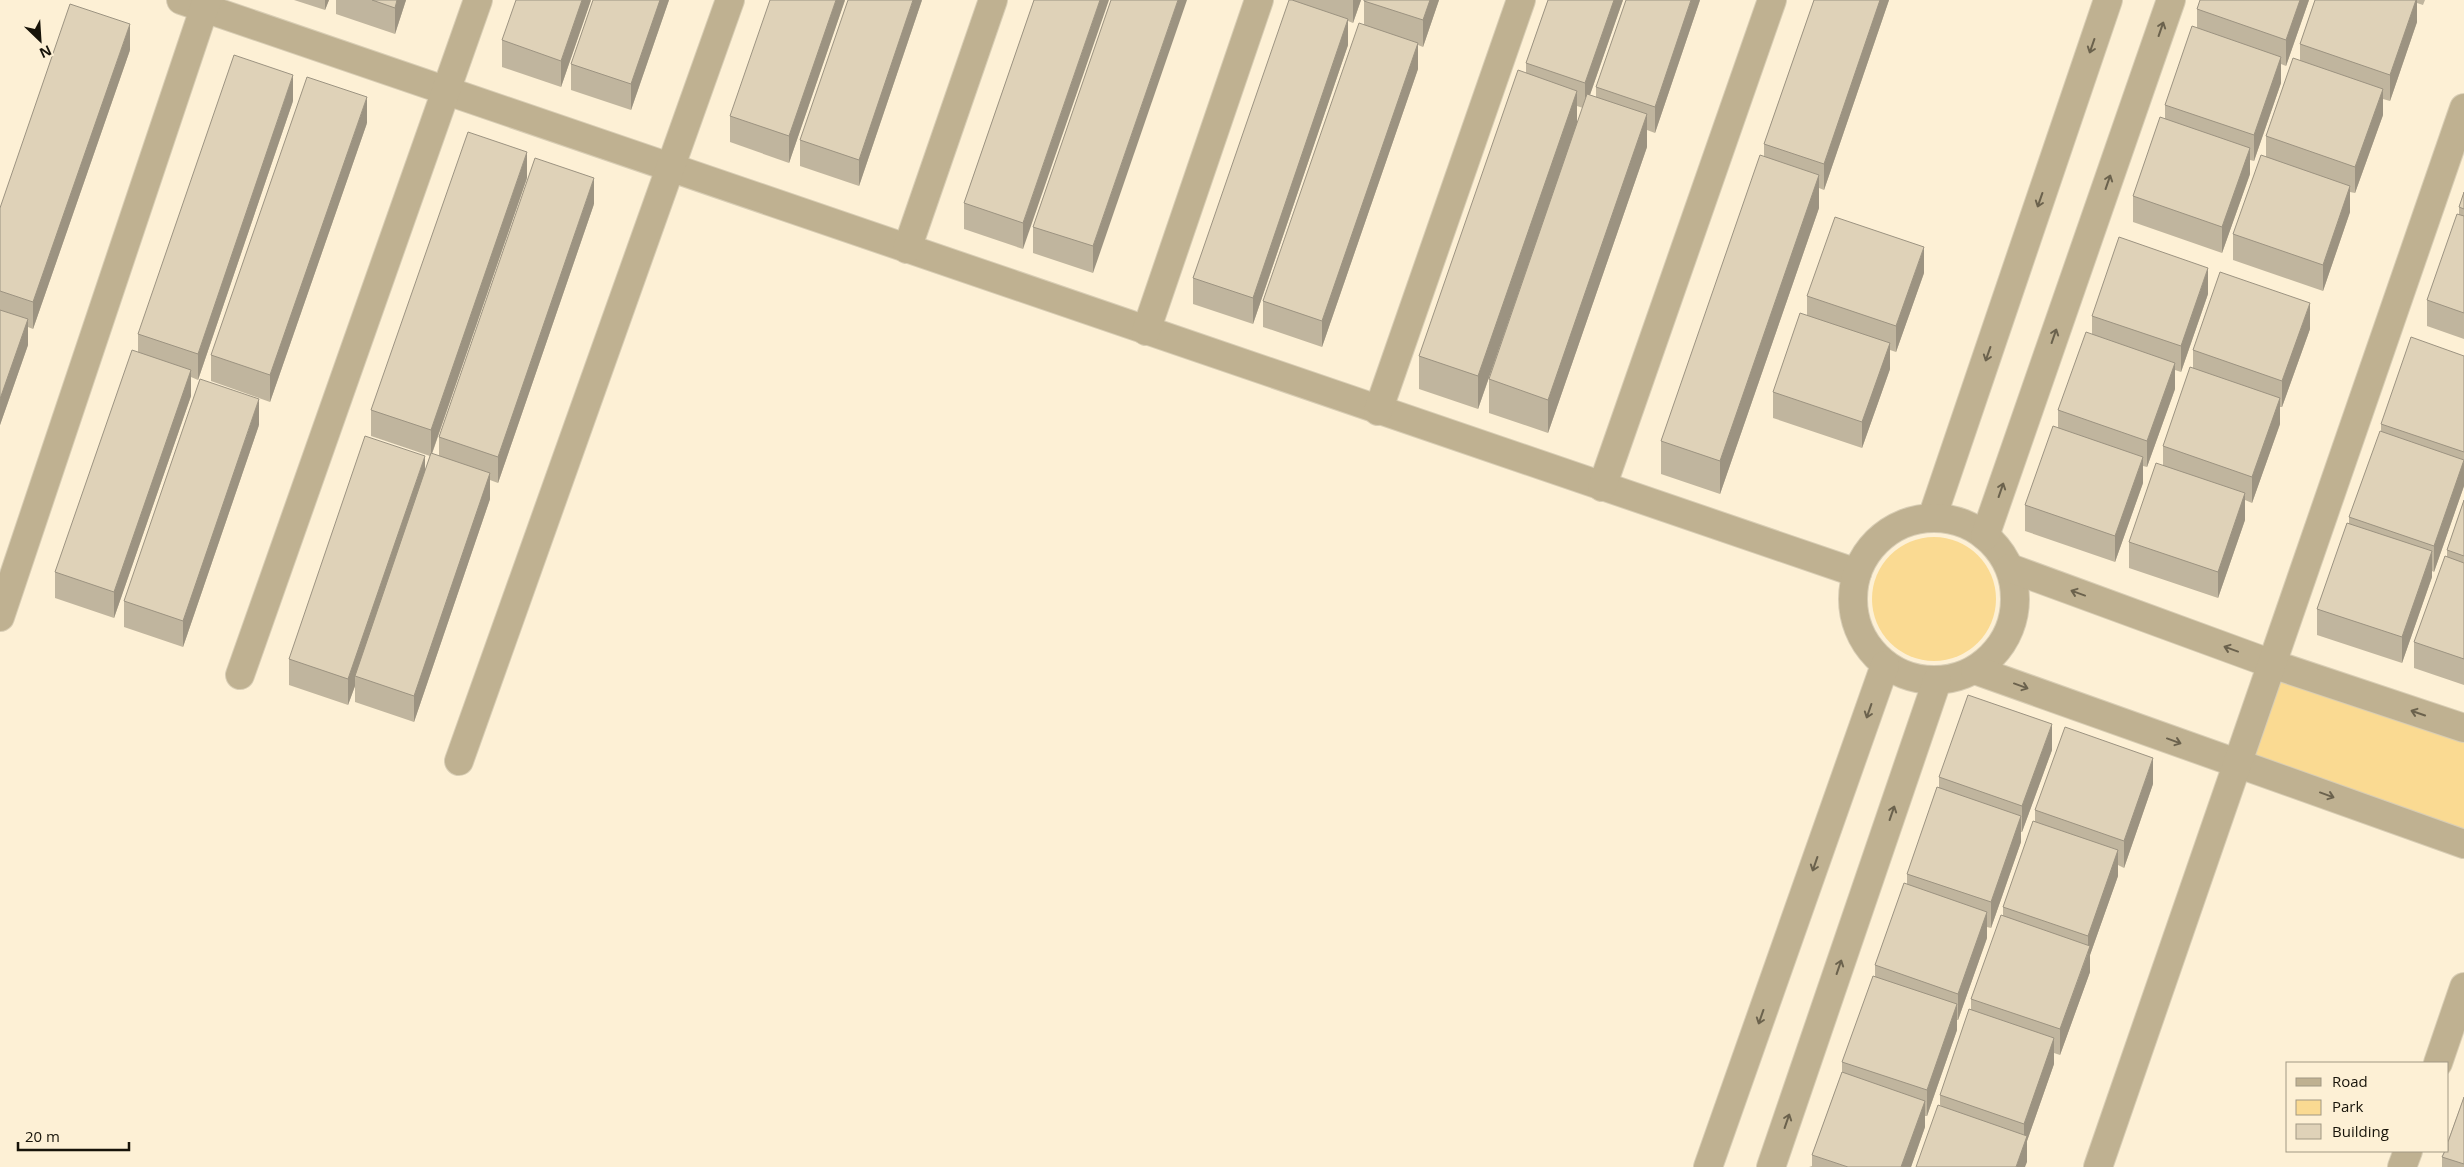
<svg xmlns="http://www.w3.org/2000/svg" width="2464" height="1167" viewBox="0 0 2464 1167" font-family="'Open Sans',sans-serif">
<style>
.green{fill:#fada92}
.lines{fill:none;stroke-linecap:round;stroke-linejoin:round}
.minor-casing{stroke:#d8cdb4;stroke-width:30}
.minor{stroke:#bfb191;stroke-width:28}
.wall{fill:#c0b59e;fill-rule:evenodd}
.shaded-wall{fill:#9c9381}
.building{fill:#dfd2b8;stroke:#9c9381}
.oneway{stroke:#6b624d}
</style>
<rect width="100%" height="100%" fill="#fdf0d5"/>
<g class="green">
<circle cx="1934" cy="599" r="62"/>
<polygon points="2272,664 2464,728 2464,844 2237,764"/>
</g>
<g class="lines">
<g class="minor-casing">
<g id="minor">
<polyline points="181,0 1857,573"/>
<polyline points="907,249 993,0"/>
<polyline points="1146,331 1259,0"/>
<polyline points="1378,411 1521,0"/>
<polyline points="1602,487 1772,0"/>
<polyline points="1932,518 2108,0"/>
<circle cx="1934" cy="599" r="81"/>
<polyline points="1985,536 2171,0"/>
<polyline points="2010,568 2272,664 2464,728"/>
<polyline points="0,617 207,0"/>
<polyline points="1975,670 2464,844"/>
<polyline points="240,675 478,0"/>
<polyline points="459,761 730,0"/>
<polyline points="2438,1063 2464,987"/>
<polyline points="1708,1167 1885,665"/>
<polyline points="1771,1167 1937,681"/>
<polyline points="2098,1167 2464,108"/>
<polyline points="2402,1167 2408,1151"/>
</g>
</g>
<use href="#minor" class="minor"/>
</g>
<g class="wall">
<polygon points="294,0 329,0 325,10"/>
<polygon points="336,0 406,0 395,34 336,14"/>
<polygon points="591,0 561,87 502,67 502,40"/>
<polygon points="593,0 669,0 631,110 571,90 571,64"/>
<polygon points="845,0 789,163 730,142 730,116"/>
<polygon points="922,0 859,186 800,166 800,140"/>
<polygon points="1034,0 1023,249 964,229 964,203"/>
<polygon points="1111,0 1093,273 1033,253 1033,227"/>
<polygon points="1294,0 1361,0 1353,23 1348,21 1348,45 1253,324 1193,304 1193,278"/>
<polygon points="1364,0 1439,0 1423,47 1418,45 1418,69 1322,347 1263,327 1263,301 1364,24"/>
<path d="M1548,0H1623L1590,95L1596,97V87L1700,0L1655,133L1647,130V147L1548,433L1489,413V379L1569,149L1478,409L1419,389V356L1526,73V63ZM1577,106L1583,108L1577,124Z"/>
<polygon points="1814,0 1889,0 1824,190 1819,188 1819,208 1720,494 1661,474 1661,441 1764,156 1764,144"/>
<polygon points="2309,0 2286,66 2281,64 2281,83 2254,161 2250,160 2250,174 2222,253 2133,222 2133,196 2165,119 2165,105 2197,28 2197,9"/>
<polygon points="2315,0 2425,0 2423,5 2417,3 2417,22 2390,101 2383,99 2383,115 2355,193 2350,192 2350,212 2323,291 2233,260 2233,234 2266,156 2266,136 2300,60 2300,44"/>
<polygon points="130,50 33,329 28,327 28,345 0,425 0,208"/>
<polygon points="293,101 198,380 191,377 191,396 114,618 55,598 55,572 138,352 138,334"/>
<polygon points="367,123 270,402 211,381 211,355"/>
<polygon points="527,178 432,454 439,456 439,437 594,204 498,483 490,480 490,499 414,722 355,702 355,686 348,705 289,685 289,659 425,472 430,456 371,436 371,410"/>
<polygon points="2464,192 2464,339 2427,326 2427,300 2459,215 2459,207"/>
<polygon points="1924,273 1896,352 1890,350 1890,369 1862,448 1773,418 1773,392 1807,315 1807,296"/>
<polygon points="2208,294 2181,372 2175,370 2175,389 2147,467 2143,466 2143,483 2115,562 2025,531 2025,505 2058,428 2058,410 2092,334 2092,316"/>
<polygon points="2310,329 2282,407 2280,407 2280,424 2252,503 2245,500 2245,520 2218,598 2129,568 2129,542 2163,465 2163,446 2193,368 2193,350"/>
<polygon points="2464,356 2464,486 2434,572 2432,571 2432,577 2402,663 2317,635 2317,609 2349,523 2349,517 2381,431 2381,424"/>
<polygon points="259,425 183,647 124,627 124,601"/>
<polygon points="2464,500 2464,685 2414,668 2414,642 2447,557 2447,550"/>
<polygon points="2052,750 2022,832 2021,832 2021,842 1991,928 1987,927 1987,938 1958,1020 1957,1020 1957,1030 1927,1116 1925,1116 1925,1127 1911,1167 1809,1167 1812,1166 1812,1155 1842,1072 1842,1062 1875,976 1875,965 1907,884 1907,874 1939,788 1939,777"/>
<polygon points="2153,784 2124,868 2118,865 2118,876 2090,955 2090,972 2060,1055 2054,1053 2054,1064 2027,1141 2027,1162 1940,1105 1940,1095 1971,1010 1971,999 2003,916 2003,907 2035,822 2035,810"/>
<polygon points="2464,1097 2464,1167 2442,1167 2442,1157"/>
</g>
<g class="shaded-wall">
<polygon points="325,0 329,0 325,10"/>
<polygon points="397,0 406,0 395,34 395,8"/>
<polygon points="582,0 591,0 561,87 561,61"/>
<polygon points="660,0 669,0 631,110 631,84"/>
<polygon points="836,0 845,0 789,163 789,136"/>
<polygon points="913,0 922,0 859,186 859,160"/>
<polygon points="1100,0 1109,0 1023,249 1023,223"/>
<polygon points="1178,0 1187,0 1093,273 1093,246"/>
<polygon points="1353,0 1361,0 1353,23"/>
<polygon points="1430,0 1439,0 1423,47 1423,20"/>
<polygon points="1614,0 1623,0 1585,109 1585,83"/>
<polygon points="1691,0 1700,0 1655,133 1655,107"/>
<polygon points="1880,0 1889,0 1824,190 1824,164"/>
<polygon points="2300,0 2309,0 2286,66 2286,40"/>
<polygon points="2416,0 2417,0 2417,22 2390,101 2390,75"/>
<polygon points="1348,19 1348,45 1253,324 1253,298"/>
<polygon points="130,24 130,50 33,329 33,302"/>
<polygon points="1418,43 1418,69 1322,347 1322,321"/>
<polygon points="2281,57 2281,83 2254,161 2254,135"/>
<polygon points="293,75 293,101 198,380 198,354"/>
<polygon points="2383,89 2383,115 2355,193 2355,167"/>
<polygon points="1577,91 1577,124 1478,409 1478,376"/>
<polygon points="367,97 367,123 270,402 270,375"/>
<polygon points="1647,114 1647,147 1548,433 1548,400"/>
<polygon points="2250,148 2250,174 2222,253 2222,227"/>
<polygon points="527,152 527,178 431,456 431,430"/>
<polygon points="1819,175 1819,208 1720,494 1720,461"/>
<polygon points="594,178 594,204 498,483 498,457"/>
<polygon points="2350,186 2350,212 2323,291 2323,265"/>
<polygon points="1924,247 1924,273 1896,352 1896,326"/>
<polygon points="2208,268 2208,294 2181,372 2181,346"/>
<polygon points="2310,303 2310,329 2282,407 2282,381"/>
<polygon points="28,319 28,345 0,425 0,399"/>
<polygon points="1890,343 1890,369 1862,448 1862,422"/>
<polygon points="2175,363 2175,389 2147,467 2147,441"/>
<polygon points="191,370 191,396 114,618 114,592"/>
<polygon points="2280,398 2280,424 2252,503 2252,477"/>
<polygon points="259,399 259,425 183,647 183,621"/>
<polygon points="425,456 425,482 355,676 355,686 348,705 348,679"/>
<polygon points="2143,457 2143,483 2115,562 2115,536"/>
<polygon points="2464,460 2464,486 2434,572 2434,546"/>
<polygon points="490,473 490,499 414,722 414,696"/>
<polygon points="2245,493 2245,520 2218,598 2218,572"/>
<polygon points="2432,551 2432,577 2402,663 2402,637"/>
<polygon points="2052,724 2052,750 2022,832 2022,806"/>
<polygon points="2153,758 2153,784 2124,868 2124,841"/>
<polygon points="2021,816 2021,842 1991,928 1991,902"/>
<polygon points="2118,850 2118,876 2090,955 2090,972 2060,1055 2060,1029 2088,953 2088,936"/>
<polygon points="1987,912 1987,938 1958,1020 1958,994"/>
<polygon points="1957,1004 1957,1030 1927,1116 1927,1090"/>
<polygon points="2054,1038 2054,1064 2027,1141 2027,1162 2025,1167 2016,1167 2024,1144 2024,1124"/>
<polygon points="1925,1101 1925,1127 1911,1167 1901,1167"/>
</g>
<g class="building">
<polygon points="372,0 397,0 395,8"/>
<polygon points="516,0 582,0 561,61 502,40"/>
<polygon points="593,0 660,0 631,84 571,64"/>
<polygon points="770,0 836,0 789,136 730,116"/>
<polygon points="848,0 913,0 859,160 800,140"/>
<polygon points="1034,0 1100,0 1023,223 964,203"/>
<polygon points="1111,0 1178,0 1093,246 1033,227"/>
<polygon points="1289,0 1292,0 1348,19 1253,298 1193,278"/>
<polygon points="1364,0 1430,0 1423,20 1364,1"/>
<polygon points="1548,0 1614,0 1585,83 1526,63"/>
<polygon points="1626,0 1691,0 1655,107 1596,87"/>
<polygon points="1814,0 1880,0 1824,164 1764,144"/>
<polygon points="2200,0 2300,0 2286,40 2197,9"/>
<polygon points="2315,0 2416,0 2390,75 2300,44"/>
<polygon points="70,4 130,24 33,302 0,291 0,208"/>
<polygon points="1359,23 1418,43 1322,321 1263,301"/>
<polygon points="2192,26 2281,57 2254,135 2165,105"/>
<polygon points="234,55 293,75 198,354 138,334"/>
<polygon points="2293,58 2383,89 2355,167 2266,136"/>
<polygon points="1518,70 1577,91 1478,376 1419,356"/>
<polygon points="307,77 367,97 270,375 211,355"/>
<polygon points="1587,94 1647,114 1548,400 1489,379"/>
<polygon points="2160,117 2250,148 2222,227 2133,196"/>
<polygon points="468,132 527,152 431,430 371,410"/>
<polygon points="1760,155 1819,175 1720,461 1661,441"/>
<polygon points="2261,155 2350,186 2323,265 2233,234"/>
<polygon points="535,158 594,178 498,457 439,437"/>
<polygon points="2464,192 2464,209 2459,207"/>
<polygon points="2457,214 2464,216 2464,313 2427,300"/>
<polygon points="1835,217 1924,247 1896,326 1807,296"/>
<polygon points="2119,237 2208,268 2181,346 2092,316"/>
<polygon points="2220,272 2310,303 2282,381 2193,350"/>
<polygon points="0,310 28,319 0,399"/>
<polygon points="1800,313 1890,343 1862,422 1773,392"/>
<polygon points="2086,332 2175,363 2147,441 2058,410"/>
<polygon points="2411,337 2464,356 2464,452 2381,424"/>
<polygon points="132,350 191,370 114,592 55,572"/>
<polygon points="2190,367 2280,398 2252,477 2163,446"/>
<polygon points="200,379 259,399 183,621 124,601"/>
<polygon points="2053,426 2143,457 2115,536 2025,505"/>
<polygon points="2380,431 2464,460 2434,546 2349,517"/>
<polygon points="365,436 425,456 348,679 289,659"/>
<polygon points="431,453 490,473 414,696 355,676"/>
<polygon points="2156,463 2245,493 2218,572 2129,542"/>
<polygon points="2464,500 2464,556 2447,550"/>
<polygon points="2347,523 2432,551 2402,637 2317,609"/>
<polygon points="2445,556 2464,563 2464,659 2414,642"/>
<polygon points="1968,695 2052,724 2022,806 1939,777"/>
<polygon points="2065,727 2153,758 2124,841 2035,810"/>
<polygon points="1937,787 2021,816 1991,902 1907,874"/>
<polygon points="2033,821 2118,850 2088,936 2003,907"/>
<polygon points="1904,883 1987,912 1958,994 1875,965"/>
<polygon points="2001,915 2090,946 2060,1029 1971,999"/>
<polygon points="1873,976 1957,1004 1927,1090 1842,1062"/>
<polygon points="1969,1009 2054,1038 2024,1124 1940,1095"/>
<polygon points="1842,1072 1925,1101 1901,1167 1848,1167 1812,1155"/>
<polygon points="2464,1097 2464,1164 2442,1157 2445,1151 2448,1151 2448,1142"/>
<polygon points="1938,1105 2027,1136 2016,1167 1916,1167"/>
</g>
<defs><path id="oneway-shaft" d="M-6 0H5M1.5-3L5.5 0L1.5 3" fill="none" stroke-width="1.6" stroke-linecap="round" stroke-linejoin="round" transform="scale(1.25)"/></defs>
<g class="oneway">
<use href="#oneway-shaft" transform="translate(2161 29) rotate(-71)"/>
<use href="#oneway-shaft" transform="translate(2092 46) rotate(109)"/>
<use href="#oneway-shaft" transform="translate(2108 182) rotate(-71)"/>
<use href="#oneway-shaft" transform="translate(2040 200) rotate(109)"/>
<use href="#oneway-shaft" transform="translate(2054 336) rotate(-71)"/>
<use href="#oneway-shaft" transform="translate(1988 354) rotate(109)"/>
<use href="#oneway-shaft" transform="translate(2001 490) rotate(-71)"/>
<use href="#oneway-shaft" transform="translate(2078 593) rotate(-160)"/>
<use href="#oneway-shaft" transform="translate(2231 649) rotate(-160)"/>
<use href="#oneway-shaft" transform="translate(2021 686) rotate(20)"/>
<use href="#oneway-shaft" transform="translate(1869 711) rotate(109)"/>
<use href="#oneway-shaft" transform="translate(2418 713) rotate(-161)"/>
<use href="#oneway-shaft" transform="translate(2174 741) rotate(20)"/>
<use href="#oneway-shaft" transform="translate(2327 795) rotate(20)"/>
<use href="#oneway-shaft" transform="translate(1892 813) rotate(-71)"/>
<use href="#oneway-shaft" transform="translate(1815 864) rotate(109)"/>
<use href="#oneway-shaft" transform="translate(1839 967) rotate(-71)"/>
<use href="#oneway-shaft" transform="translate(1761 1017) rotate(109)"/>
<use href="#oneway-shaft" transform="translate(1787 1121) rotate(-71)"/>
</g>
<rect x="2286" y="1062" width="162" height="90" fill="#fdf0d5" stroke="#a19883"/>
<rect x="2296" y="1078" width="25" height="8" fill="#bfb191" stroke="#a19883"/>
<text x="2332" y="1087" font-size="15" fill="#171309">Road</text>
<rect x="2296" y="1100" width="25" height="15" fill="#fada92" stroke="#a19883"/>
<text x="2332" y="1112" font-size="15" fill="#171309">Park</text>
<rect x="2296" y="1124" width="25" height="15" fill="#dfd2b8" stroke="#a19883"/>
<text x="2332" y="1137" font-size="15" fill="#171309">Building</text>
<g transform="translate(40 40) rotate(155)" stroke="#fdf0d5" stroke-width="4" paint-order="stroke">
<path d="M0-4L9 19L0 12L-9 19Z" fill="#171309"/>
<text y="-8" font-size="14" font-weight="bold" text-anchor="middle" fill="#171309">N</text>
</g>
<path d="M18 1142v8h111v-8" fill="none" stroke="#171309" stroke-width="2.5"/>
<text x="25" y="1142" font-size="15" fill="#171309" stroke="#fdf0d5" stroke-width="4" paint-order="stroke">20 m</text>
</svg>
